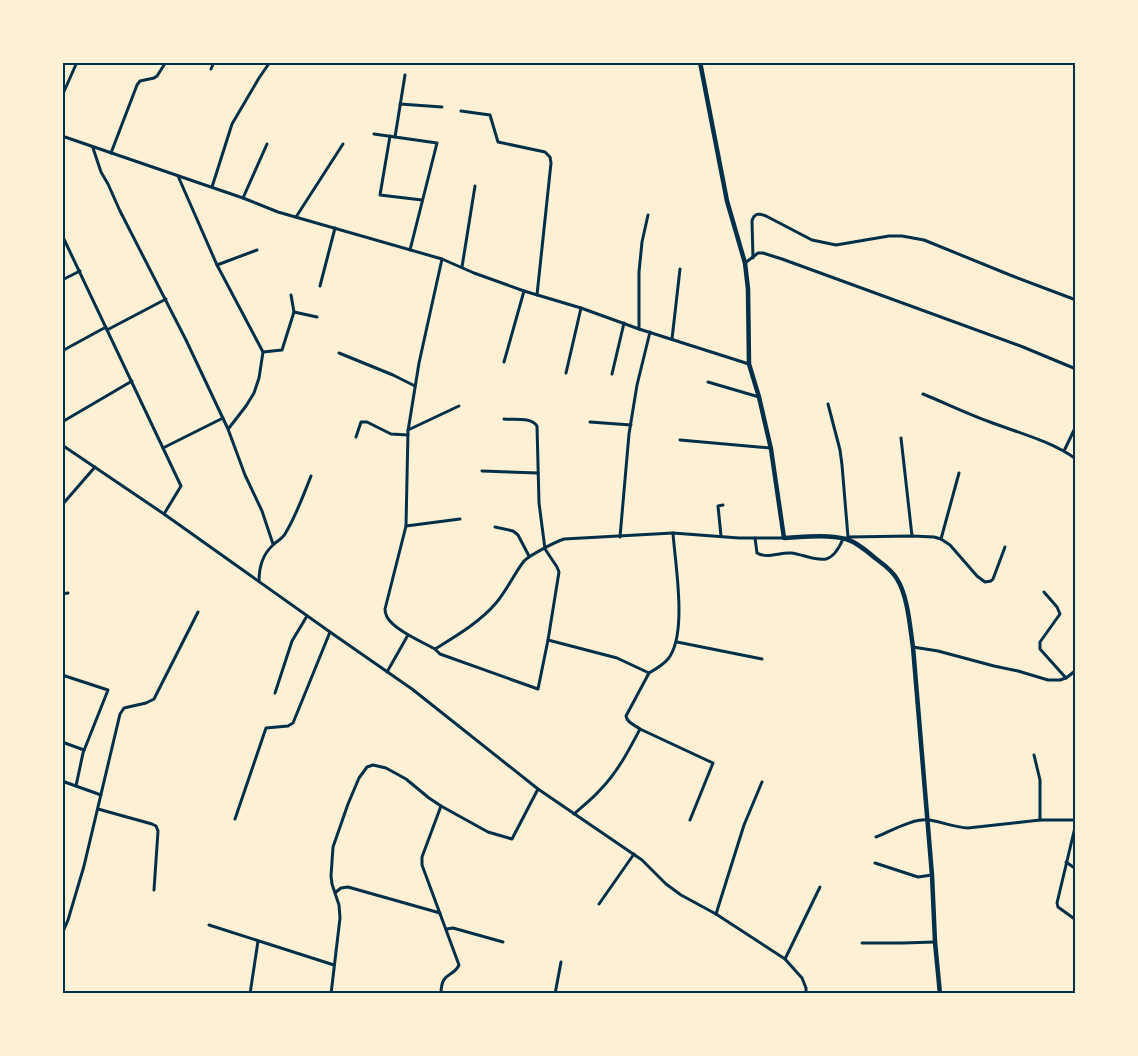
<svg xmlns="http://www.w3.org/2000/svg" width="1138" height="1056" viewBox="0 0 1138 1056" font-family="Montserrat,sans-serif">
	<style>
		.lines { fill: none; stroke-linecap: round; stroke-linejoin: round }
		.minor { stroke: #003049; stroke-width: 3 }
		.tertiary { stroke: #003049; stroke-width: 4.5 }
		.neatline { fill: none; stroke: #003049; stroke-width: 2 }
	</style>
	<rect width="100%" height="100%" fill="#fdf0d5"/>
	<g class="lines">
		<!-- minor -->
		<g class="minor">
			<path d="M211 69 214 62"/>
			<path d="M62 96 77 62"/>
			<path d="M400 104 442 107"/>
			<path d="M461 111 490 115 498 142 545 152 550 157 551 163 537 295"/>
			<path d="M374 134 437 143 410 250"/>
			<path d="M62 136 243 198 278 212 442 259 474 273 524 291 581 308 639 329 749 364"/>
			<path d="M390 136 380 195 422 200"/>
			<path d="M395 137 405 75"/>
			<path d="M93 148 101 172 108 184 120 211 186 340 228 429 245 475 262 511 273 544"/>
			<path d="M111 153 137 85 140 81 154 78 157 76 166 62"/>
			<path d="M178 176 217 265 263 352 259 378 254 393 246 406 229 428"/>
			<path d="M212 187 232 124 259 78 270 62"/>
			<path d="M243 198 267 144"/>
			<path d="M296 217 343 144"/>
			<path d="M62 235 181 486 164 514"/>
			<path d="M753 258 752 221C754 213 759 213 766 216L812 240 836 245 889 236H902L924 240 1010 275 1076 300"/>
			<path d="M442 259 419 363 408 431 406 526 385 609C385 610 386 615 387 617 393 629 422 642 435 649 456 636 480 622 496 603 507 590 514 574 524 561 530 555 555 542 564 539L673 533 739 538H784"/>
			<path d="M745 263 758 253H763L782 259 1023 347 1076 369"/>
			<path d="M217 265 257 250"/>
			<path d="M462 267 475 186"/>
			<path d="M62 280 80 271"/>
			<path d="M320 286 335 228"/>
			<path d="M294 312 317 317"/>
			<path d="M639 329V272L642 242 648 215"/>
			<path d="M107 330 166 299"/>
			<path d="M672 339 680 269"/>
			<path d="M62 351 106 327"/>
			<path d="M263 352 282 350 294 312 291 295"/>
			<path d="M339 353 393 375 415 386"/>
			<path d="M504 362 524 291"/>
			<path d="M566 373 581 308"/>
			<path d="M612 374 624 323"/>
			<path d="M708 382 759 397"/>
			<path d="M923 394C945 403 968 414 990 422 1019 433 1051 441 1076 459"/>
			<path d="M828 404 840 450 842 465 848 537"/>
			<path d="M504 419C515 420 531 417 537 426L539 503 545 549 557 567 559 572 548 640 617 658 649 673 626 716C627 723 635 725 640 729 629 750 617 773 600 790 592 799 583 806 574 814"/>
			<path d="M62 422 132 381"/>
			<path d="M590 422 631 425"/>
			<path d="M408 430 459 406"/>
			<path d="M356 437 361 422H367L391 434 408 435"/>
			<path d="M901 438 912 536"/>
			<path d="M680 440 771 448"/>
			<path d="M62 445 164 514 330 632 412 689 538 789 642 860 666 884 681 895 716 914 785 959 802 978 806 988V994"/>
			<path d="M163 448 223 418"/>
			<path d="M1064 451 1076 426"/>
			<path d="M482 471 538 473"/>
			<path d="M62 505 95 467"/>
			<path d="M406 526 460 519"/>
			<path d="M495 527 513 531 518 535 529 556"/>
			<path d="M721 536 718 506 723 505"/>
			<path d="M620 537 629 434 637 385 650 332"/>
			<path d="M848 537 912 536 934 537 941 539 950 545 977 576 985 582 991 581 993 579 1005 547"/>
			<path d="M755 538 757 553C767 559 780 552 791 553 802 554 815 561 826 559 834 557 840 546 843 539"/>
			<path d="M941 539 959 473"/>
			<path d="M259 581C259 568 263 554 273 545 277 541 282 539 285 534 296 516 303 496 311 476"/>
			<path d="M1044 592 1057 607 1060 614 1040 642V649L1066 678"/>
			<path d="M62 594 68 593"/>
			<path d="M677 642 762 659"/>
			<path d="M913 647 938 651 994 666 1018 671 1048 680H1060L1066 678 1070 675 1076 670"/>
			<path d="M435 649 440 654 538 689 548 640"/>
			<path d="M387 672 408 635"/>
			<path d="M649 673C656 669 663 665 668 659 688 634 675 564 673 533"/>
			<path d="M62 675 108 690 83 753 76 786"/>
			<path d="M275 693 292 641 307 616"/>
			<path d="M640 729 713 763 690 820"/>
			<path d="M62 742 84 750"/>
			<path d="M1034 755 1040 780V820"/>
			<path d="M62 781 101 795"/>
			<path d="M98 809 152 824 156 826 158 831 154 890"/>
			<path d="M235 819 266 728 288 726 293 723 330 632"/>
			<path d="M1076 823 1057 903 1058 907 1076 920"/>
			<path d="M876 837C891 831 913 818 929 820 942 822 954 827 968 828L1040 820H1076"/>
			<path d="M1066 862 1076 869"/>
			<path d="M875 863 918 877 932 875"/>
			<path d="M336 892 341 888 348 887 440 913"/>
			<path d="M599 904 634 854"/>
			<path d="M716 914 744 825 762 782"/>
			<path d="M209 925 334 965"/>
			<path d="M447 929 453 928 503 942"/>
			<path d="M62 934 68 920 84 866 120 714 124 708 146 703 154 699 198 612"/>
			<path d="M862 943H903L935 942"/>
			<path d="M785 959 820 887"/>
			<path d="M250 994 258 941"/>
			<path d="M331 994 340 918 339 905 332 884 331 876 333 847 348 804 359 778 367 767 373 765 386 768 406 779 429 798 441 806 488 832 512 839 538 789"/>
			<path d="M441 994C441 971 453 978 459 965L422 865V857L441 806"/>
			<path d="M555 994 561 962"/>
		</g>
		<!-- tertiary -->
		<path class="tertiary" d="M700 62 727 201 745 263 748 289 749 364 759 397 771 449 784 538C804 537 826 534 846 539 856 542 867 551 875 558 883 564 892 570 897 579 908 596 910 628 913 647L932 875 935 942 940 994"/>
	</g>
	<!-- border -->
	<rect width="1138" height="1056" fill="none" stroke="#fdf0d5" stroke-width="128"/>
	<rect x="64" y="64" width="1010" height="928" class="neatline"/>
</svg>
